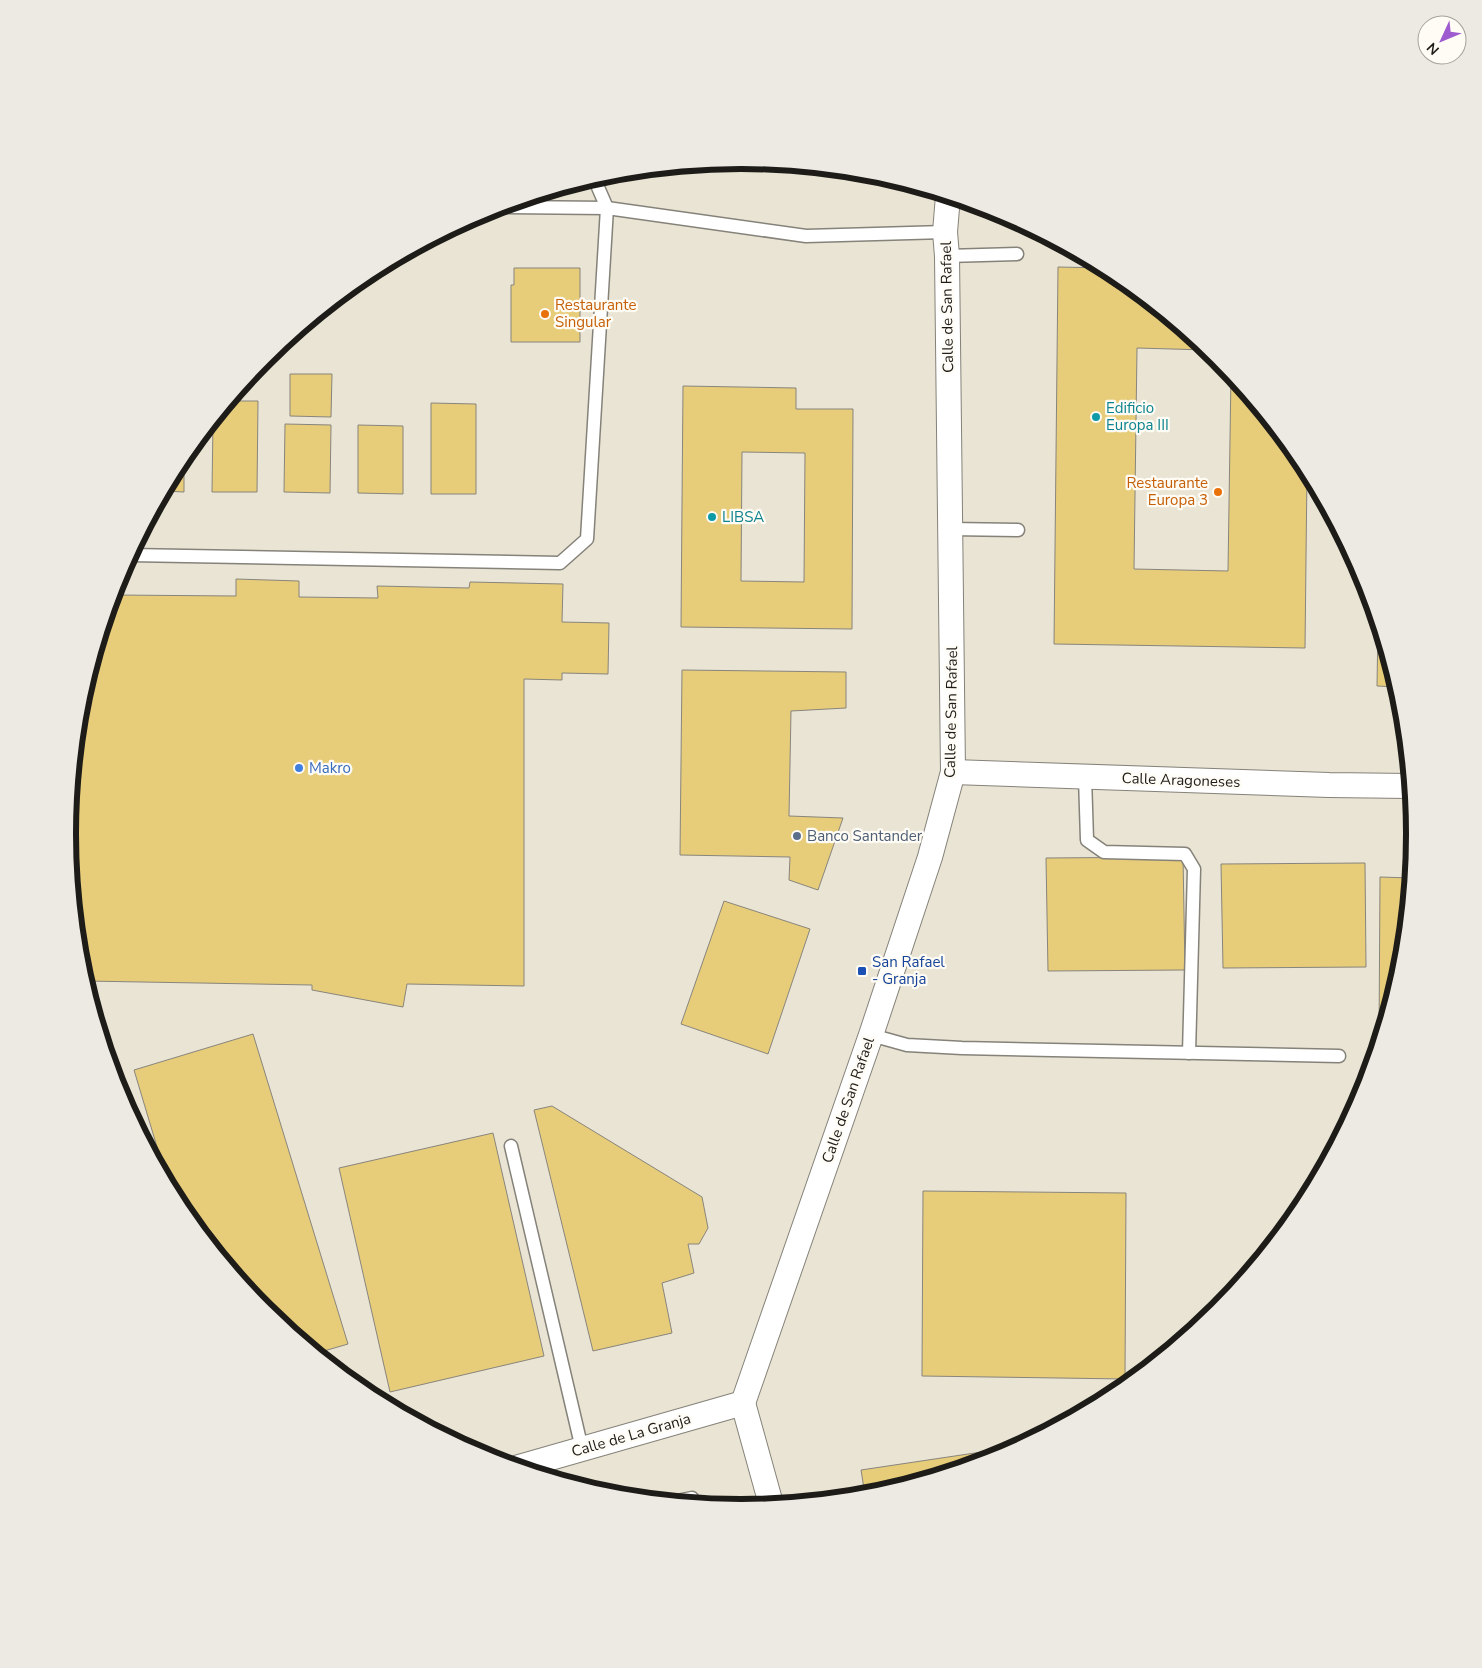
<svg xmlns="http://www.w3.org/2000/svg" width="1482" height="1668" viewBox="0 0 1482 1668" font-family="'Nunito Sans',sans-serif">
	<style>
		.built { fill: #e9e4d3 }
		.building { fill: #e7cc7a; stroke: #88857d; fill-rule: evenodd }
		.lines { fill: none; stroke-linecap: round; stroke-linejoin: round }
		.lane-casing { stroke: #85827a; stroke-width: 15 }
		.street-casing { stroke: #85827a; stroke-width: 26 }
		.lane { stroke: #fff; stroke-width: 12 }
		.street { stroke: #fff; stroke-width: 24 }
		.food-dot { fill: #e8710a; stroke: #fffcf5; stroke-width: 2 }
		.culture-dot { fill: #0f9aa8; stroke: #fffcf5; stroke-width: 2 }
		.shop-dot { fill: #3f7fe0; stroke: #fffcf5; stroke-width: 2 }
		.service-dot { fill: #5c6f8a; stroke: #fffcf5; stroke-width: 2 }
		.transit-dot { fill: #1a4fb4; stroke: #fffcf5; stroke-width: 2 }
		.labels { text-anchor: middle; stroke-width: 4.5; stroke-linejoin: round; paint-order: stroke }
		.food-label { font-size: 15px; fill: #c56008; stroke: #fffcf5; text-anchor: start }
		.street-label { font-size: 15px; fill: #1d1c18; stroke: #fffcf5 }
		.culture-label { font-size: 15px; fill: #0d838f; stroke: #fffcf5; text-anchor: start }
		.shop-label { font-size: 15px; fill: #366cbe; stroke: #fffcf5; text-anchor: start }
		.service-label { font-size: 15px; fill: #4e5e75; stroke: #fffcf5; text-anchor: start }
		.transit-label { font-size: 15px; fill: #164399; stroke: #fffcf5; text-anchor: start }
		.rim { fill: none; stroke: #1d1c18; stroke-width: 6 }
	</style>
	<rect width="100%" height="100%" fill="#f2efe6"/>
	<!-- built -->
	<circle class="built" cx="741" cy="834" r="671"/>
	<!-- building -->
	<g class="building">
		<path d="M1058 267 1104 268 1115 274 1207 350 1137 348 1134 569 1228 571 1231 374 1301 460 1307 471 1305 648 1054 644Z"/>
		<path d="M514 268H580V342H511V285H514Z"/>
		<path d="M290 374H332L331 417 290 416Z"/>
		<path d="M683 386 796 388V409H853L852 629 681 627ZM742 452 805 453 804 582 741 581Z"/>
		<path d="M229 401H258L257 492H212L213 421Z"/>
		<path d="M431 403 476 404V494H431Z"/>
		<path d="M285 424 331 425 330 493 284 492Z"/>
		<path d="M358 425 403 426V494L358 493Z"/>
		<path d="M184 456V492L164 491 181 460Z"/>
		<path d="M236 579 299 581V597L378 598 377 586 469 588 470 582 563 584 562 622 609 623 608 674 562 673V680L524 679V986L407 984 403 1007 312 990V985L85 981 80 965 68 834 81 702 114 593V595L236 596Z"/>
		<path d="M1378 624 1397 687 1377 686Z"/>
		<path d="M682 670 846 672V708L791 711 789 816 843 818 818 890 789 880 790 857 680 855Z"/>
		<path d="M1183 857 1185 970 1048 971 1046 858Z"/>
		<path d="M1365 863 1366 967 1223 968 1221 864Z"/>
		<path d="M1380 877 1410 878 1401 966 1379 1040Z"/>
		<path d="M724 901 810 929 768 1054 681 1024Z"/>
		<path d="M253 1034 348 1344 317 1353 265 1310 181 1208 169 1187 134 1070Z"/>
		<path d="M552 1106 702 1197 708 1228 699 1244H688L694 1273 662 1283 672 1333 593 1351 534 1110Z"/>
		<path d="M493 1133 544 1356 390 1392 339 1168Z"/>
		<path d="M923 1191 1126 1193 1125 1379 922 1376Z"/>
		<path d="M1015 1447 998 1456 872 1495H865L861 1470Z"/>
	</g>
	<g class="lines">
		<defs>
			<g id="lane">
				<path d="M500 207 607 208 806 236 945 232"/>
				<path d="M947 256 1017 254"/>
				<path d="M950 529 1018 530"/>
				<path d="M130 555 560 563 587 539 607 208 594 178"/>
				<path d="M1085 777 1087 840 1104 852 1185 854 1194 869 1189 1053"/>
				<path d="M871 1035 907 1045 962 1048 1339 1056"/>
				<path d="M511 1146 582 1449"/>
				<path d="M677 1501 692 1498 693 1503"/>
			</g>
			<g id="street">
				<path d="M953 772 1329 785 1410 786"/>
				<path d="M743 1403 871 1035 930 857 953 772 947 256 945 232 948 196"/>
				<path d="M743 1403 771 1504"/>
				<path d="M519 1467 743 1403"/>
			</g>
		</defs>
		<!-- lane casing -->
		<use href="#lane" class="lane-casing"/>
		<!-- street casing -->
		<use href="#street" class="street-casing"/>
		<!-- lane -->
		<use href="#lane" class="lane"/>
		<!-- street -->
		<use href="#street" class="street"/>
	</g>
	<!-- markers -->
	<g class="food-dot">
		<circle cx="545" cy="314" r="5"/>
		<circle cx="1218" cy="492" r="5"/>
	</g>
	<g class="culture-dot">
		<circle cx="1096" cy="417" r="5"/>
		<circle cx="712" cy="517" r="5"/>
	</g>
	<circle class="shop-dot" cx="299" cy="768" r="5"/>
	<circle class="service-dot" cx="797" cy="836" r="5"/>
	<rect class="transit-dot" x="857" y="966" width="10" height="10" rx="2.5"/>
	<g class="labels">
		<!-- food labels -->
		<g class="food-label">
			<text x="555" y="310">Restaurante<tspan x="555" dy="17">Singular</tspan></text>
			<text x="1208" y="488" text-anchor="end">Restaurante<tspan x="1208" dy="17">Europa 3</tspan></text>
		</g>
		<!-- street labels -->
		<g class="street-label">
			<text transform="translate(947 307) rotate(-91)" y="5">Calle de San Rafael</text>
			<text transform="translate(951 712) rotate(-89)" y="5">Calle de San Rafael</text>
			<text transform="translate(1181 780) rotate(2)" y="5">Calle Aragoneses</text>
			<text transform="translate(848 1100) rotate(-71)" y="5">Calle de San Rafael</text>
			<text transform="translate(631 1435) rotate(-16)" y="5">Calle de La Granja</text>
		</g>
		<!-- culture labels -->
		<g class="culture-label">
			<text x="1106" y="413">Edificio<tspan x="1106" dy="17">Europa III</tspan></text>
			<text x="722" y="522">LIBSA</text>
		</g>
		<!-- shop labels -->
		<g class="shop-label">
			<text x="309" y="773">Makro</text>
		</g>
		<!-- service labels -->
		<g class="service-label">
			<text x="807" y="841">Banco Santander</text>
		</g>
		<!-- transit labels -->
		<g class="transit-label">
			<text x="872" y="967">San Rafael<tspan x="872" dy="17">- Granja</tspan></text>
		</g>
	</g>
	<!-- crop -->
	<path d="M0 0H1482V1668H0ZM76 834a665 665 0 1 1 1330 0a665 665 0 1 1-1330 0Z" fill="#edeae3" fill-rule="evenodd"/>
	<path class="rim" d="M76 834a665 665 0 1 1 1330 0a665 665 0 1 1-1330 0Z"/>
	<!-- north arrow -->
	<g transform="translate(1442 40) rotate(226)"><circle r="24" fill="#fffcf5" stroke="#a5a29d"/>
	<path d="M0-4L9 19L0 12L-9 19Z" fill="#9e5acf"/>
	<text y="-8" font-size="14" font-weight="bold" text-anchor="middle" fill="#1d1c18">N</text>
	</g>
</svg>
